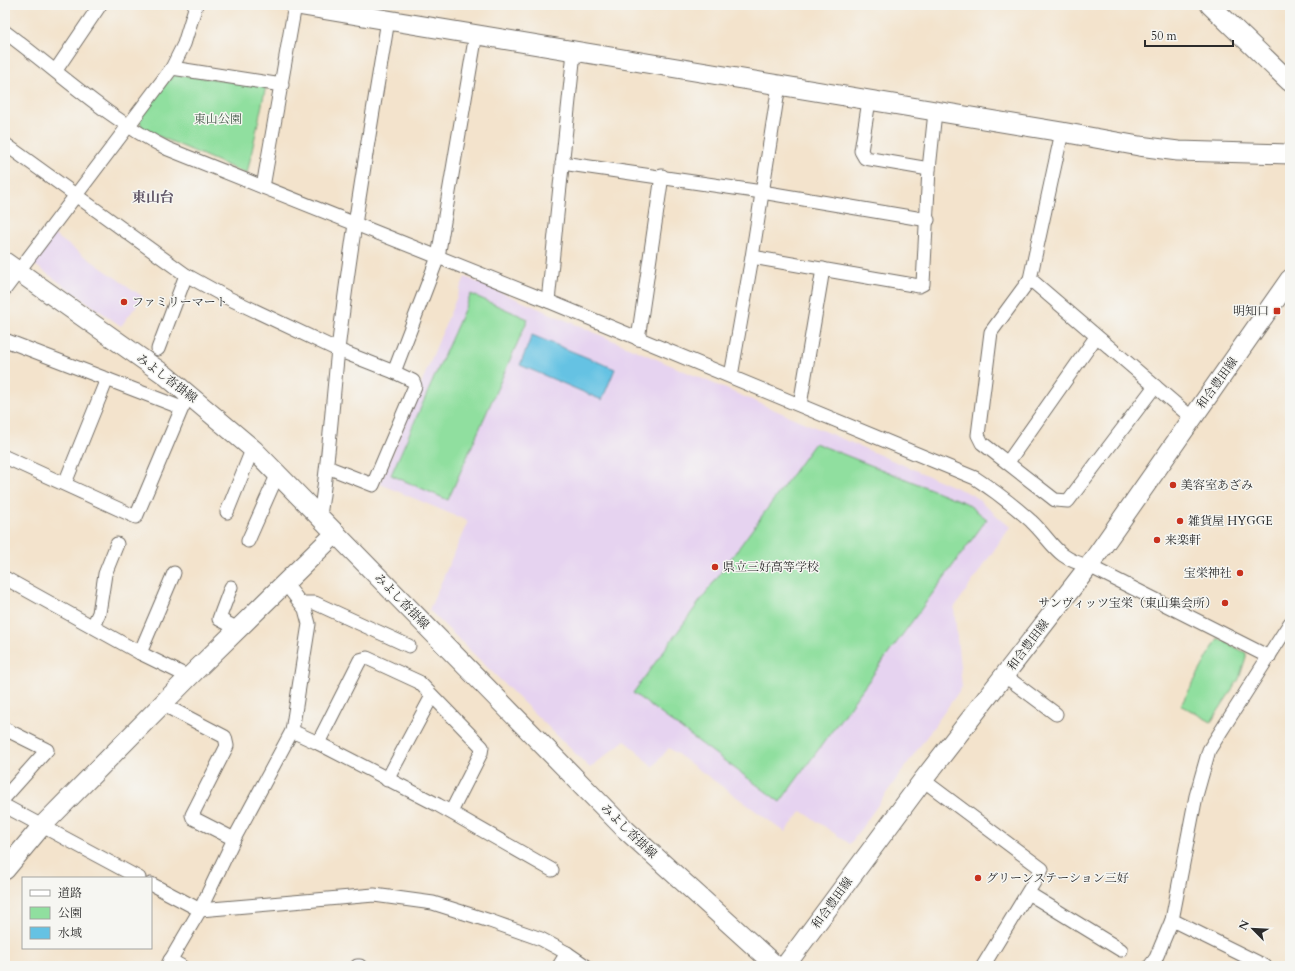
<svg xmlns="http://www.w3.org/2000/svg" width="1295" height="971" viewBox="0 0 1295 971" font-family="Cardo,'Noto Serif JP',serif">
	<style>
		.built { fill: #e6d3f0 }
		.green { fill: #90df9f; stroke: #5e8565 }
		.water { fill: #65c2e3; stroke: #487687 }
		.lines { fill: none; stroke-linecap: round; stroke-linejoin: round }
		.street-casing { stroke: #716b63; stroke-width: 15 }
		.secondary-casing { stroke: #716b63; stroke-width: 21 }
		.street { stroke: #fff; stroke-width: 13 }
		.secondary { stroke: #fff; stroke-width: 19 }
		.poi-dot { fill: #c8321e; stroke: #f6f6f2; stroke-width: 1.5 }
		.labels { text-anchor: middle; stroke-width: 3; stroke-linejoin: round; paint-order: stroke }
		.park-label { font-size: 12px; fill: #445848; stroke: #f6f6f2 }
		.poi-label { font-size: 12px; fill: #2b2b2b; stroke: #f6f6f2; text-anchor: start }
		.street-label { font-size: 12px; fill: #2b2b2b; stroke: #f6f6f2 }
		.quarter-label { font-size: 14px; font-weight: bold; fill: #625768; stroke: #f6f6f2 }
	</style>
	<rect width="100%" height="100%" fill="#f6f6f2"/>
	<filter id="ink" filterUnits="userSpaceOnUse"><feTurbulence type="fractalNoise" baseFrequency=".025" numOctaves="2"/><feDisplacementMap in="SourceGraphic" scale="8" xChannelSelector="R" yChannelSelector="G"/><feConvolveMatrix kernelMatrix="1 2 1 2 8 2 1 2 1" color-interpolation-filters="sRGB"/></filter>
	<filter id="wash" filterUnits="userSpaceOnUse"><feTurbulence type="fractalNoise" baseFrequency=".012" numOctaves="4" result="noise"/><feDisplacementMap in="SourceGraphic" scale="16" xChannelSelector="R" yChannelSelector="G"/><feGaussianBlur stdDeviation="0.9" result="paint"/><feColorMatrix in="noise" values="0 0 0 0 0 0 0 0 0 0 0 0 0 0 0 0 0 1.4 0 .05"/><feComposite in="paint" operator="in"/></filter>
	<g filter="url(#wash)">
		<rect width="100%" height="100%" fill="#f3e3cc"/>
		<!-- built -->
		<g class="built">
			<path d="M53 234 143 297 121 326 32 263Z"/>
			<path d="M465 277 973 495 1010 527 954 608 962 687 850 844 802 811 785 832 669 748 653 767 625 740 590 768 429 610 468 521 380 484Z"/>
		</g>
		<!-- green -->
		<g class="green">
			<path d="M174 74 266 86 247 174 142 129 139 117Z"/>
			<path d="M471 294 528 319 448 500 391 475Z"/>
			<path d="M815 443 966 503 987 519 780 802 633 693Z"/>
			<path d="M1218 638 1246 653V657L1239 679 1211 722 1181 705Z"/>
		</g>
		<!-- water -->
		<path class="water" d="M532 335 615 369 602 400 520 365Z"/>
	</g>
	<g filter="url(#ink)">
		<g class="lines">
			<defs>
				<g id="street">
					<path d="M5 32C59 72 108 119 168 149L548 301 975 478C995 491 1013 505 1031 521 1054 543 1055 558 1089 566L1269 657"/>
					<path d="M172 68 282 85"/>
					<path d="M56 70 100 5"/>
					<path d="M869 101 861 151 865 158 929 169"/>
					<path d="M1062 132 1030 279 1192 418"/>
					<path d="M5 144 186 275 226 297 338 350 394 372 438 257 476 34"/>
					<path d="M562 163 762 192 928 220"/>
					<path d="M263 187 295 5"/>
					<path d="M752 257 919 286 923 284 929 169 935 112"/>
					<path d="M1030 279 991 332 978 435 982 443 1055 500 1068 501 1155 386"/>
					<path d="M5 289 172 68 184 44 196 5"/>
					<path d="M548 301 574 52"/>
					<path d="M638 339 662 176"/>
					<path d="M5 340 182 408"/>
					<path d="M158 349 186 275"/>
					<path d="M731 376 752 257 779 85"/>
					<path d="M800 405 823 269"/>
					<path d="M5 457 136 517 182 408 190 394"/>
					<path d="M1008 462 1096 337"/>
					<path d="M327 467 373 485 415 386 413 381 394 372"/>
					<path d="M65 483 107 379"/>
					<path d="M227 512 250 455 254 450"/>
					<path d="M320 515C329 460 332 405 338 350 351 239 370 130 388 20"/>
					<path d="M248 541 275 480 280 476"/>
					<path d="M5 578 140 653 189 677"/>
					<path d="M231 587 219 619 238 629"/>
					<path d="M301 603H315L409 646"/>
					<path d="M93 626 99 613 105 574 117 544"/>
					<path d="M140 653 174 573"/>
					<path d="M1005 676 1056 714"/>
					<path d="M162 704 225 737 227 746 192 815 193 818 234 839"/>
					<path d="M5 729 47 750 5 797"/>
					<path d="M292 731 318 743 438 805 552 870"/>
					<path d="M318 743 360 660 367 658 419 682 482 747 481 753 451 812"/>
					<path d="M387 780 432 696"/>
					<path d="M923 780 1042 869 983 966"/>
					<path d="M5 806 139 878"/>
					<path d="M151 884 200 910 374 895 433 903 490 921 541 939 567 953 586 966"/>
					<path d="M1028 893 1121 950"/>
					<path d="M1172 920 1265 966"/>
					<path d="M170 960 181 966"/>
					<path d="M167 966 200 910 234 839 292 731 309 624 305 609 285 583"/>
					<path d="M357 966H360"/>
					<path d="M559 966 567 953"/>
					<path d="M1150 966 1156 958 1172 920 1196 796 1209 750 1290 623"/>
				</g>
				<g id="secondary">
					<path d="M297 5 1062 132 1139 146 1178 151 1290 154"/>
					<path d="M1210 5 1290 82"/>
					<path d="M5 262 165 375 254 450 626 830 776 966"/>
					<path d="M5 870 41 827 189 677 336 533"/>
					<path d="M785 966 923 780 1089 566 1290 279"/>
				</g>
			</defs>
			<!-- street casing -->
			<use href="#street" class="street-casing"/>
			<!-- secondary casing -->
			<use href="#secondary" class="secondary-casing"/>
			<!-- street -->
			<use href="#street" class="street"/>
			<!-- secondary -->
			<use href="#secondary" class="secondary"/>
		</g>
	</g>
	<!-- markers -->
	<g class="poi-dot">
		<circle cx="124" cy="302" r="4"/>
		<rect x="1273" y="307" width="8" height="8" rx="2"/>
		<circle cx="1173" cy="485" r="4"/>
		<circle cx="1180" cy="521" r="4"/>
		<circle cx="1157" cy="540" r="4"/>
		<circle cx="715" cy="567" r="4"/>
		<circle cx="1240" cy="573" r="4"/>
		<circle cx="1225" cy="603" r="4"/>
		<circle cx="978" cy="878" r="4"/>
	</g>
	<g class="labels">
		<!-- park labels -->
		<g class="park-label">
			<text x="218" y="123">東山公園</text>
		</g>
		<!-- poi labels -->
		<g class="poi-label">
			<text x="132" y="306">ファミリーマート</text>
			<text x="1269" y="315" text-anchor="end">明知口</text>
			<text x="1181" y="489">美容室あざみ</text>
			<text x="1188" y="525">雑貨屋 HYGGE</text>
			<text x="1165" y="544">来楽軒</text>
			<text x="723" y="571">県立三好高等学校</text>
			<text x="1232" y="577" text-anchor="end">宝栄神社</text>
			<text x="1217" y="607" text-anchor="end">サンヴィッツ宝栄（東山集会所）</text>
			<text x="986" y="882">グリーンステーション三好</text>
		</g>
		<!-- street labels -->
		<g class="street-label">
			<text transform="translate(167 378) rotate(37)" y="4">みよし沓掛線</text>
			<text transform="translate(1217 383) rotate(-54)" y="4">和合豊田線</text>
			<text transform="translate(402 601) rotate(46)" y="4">みよし沓掛線</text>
			<text transform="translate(1028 645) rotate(-53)" y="4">和合豊田線</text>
			<text transform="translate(629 831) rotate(44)" y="4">みよし沓掛線</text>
			<text transform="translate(832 903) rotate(-54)" y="4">和合豊田線</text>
		</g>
		<!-- quarter labels -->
		<g class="quarter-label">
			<text x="153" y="202">東山台</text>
		</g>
	</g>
	<!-- margin -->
	<rect width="1295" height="971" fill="none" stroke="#f6f6f2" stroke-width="20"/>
	<!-- legend -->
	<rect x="22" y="877" width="130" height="72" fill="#f6f6f2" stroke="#a5a5a2"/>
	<rect x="30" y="890" width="20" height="6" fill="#ffffff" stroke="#a5a5a2"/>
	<text x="58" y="897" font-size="12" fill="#2b2b2b">道路</text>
	<rect x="30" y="907" width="20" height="12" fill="#90df9f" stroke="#a5a5a2"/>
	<text x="58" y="917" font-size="12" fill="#2b2b2b">公園</text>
	<rect x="30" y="927" width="20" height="12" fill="#65c2e3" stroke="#a5a5a2"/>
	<text x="58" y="937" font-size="12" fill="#2b2b2b">水域</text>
	<!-- north arrow -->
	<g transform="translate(1253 929) rotate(294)" stroke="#f6f6f2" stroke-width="3" paint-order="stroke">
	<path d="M0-3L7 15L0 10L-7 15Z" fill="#2b2b2b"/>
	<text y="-6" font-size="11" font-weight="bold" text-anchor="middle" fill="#2b2b2b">N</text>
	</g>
	<!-- scale -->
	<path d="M1145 40v6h88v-6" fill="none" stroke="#2b2b2b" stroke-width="2"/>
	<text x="1151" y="40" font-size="12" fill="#2b2b2b" stroke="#f6f6f2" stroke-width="3" paint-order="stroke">50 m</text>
</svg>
